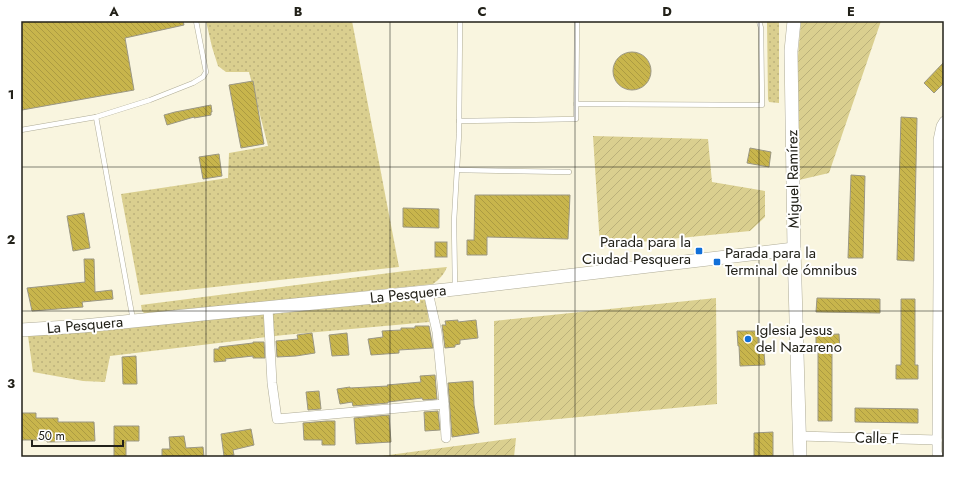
<svg xmlns="http://www.w3.org/2000/svg" width="965" height="478" viewBox="0 0 965 478" font-family="Jost,sans-serif">
	<style>
		.grass { fill: url(#grass-dots) }
		.garden { fill: url(#garden-furrows) }
		.building { fill: url(#building-back-hatch); stroke: #9b9783 }
		.lines { fill: none; stroke-linecap: round; stroke-linejoin: round }
		.lane-casing { stroke: #afac97; stroke-width: 5.5 }
		.street-casing { stroke: #afac97; stroke-width: 10 }
		.secondary-casing { stroke: #afac97; stroke-width: 14 }
		.lane { stroke: #fff; stroke-width: 4.5 }
		.street { stroke: #fff; stroke-width: 9 }
		.secondary { stroke: #fff; stroke-width: 13 }
		.grid { fill: none; stroke: #222119; stroke-width: 1; stroke-opacity: 0.55 }
		.poi-dot { fill: #116fd8; stroke: #fff; stroke-width: 1.5 }
		.labels { text-anchor: middle; stroke-width: 4; stroke-linejoin: round; paint-order: stroke }
		.street-label { font-size: 15px; fill: #222119; stroke: #fff }
		.poi-label { font-size: 15px; fill: #222119; stroke: #fff; text-anchor: start }
		.neatline { fill: none; stroke: #222119; stroke-width: 1.5 }
		.grid-label { font-size: 13px; text-anchor: middle; font-weight: bold; fill: #222119 }
	</style>
	<defs>
		<pattern id="grass-dots" width="8" height="8" patternUnits="userSpaceOnUse"><rect width="8" height="8" fill="#dacf8f"/><path d="M2 2h.1M6 6h.1" fill="none" stroke="#bbb17b" stroke-width="1.8" stroke-linecap="round"/></pattern>
		<pattern id="garden-furrows" width="10" height="10" patternUnits="userSpaceOnUse"><rect width="10" height="10" fill="#dacf8f"/><path d="M-1 1l2-2M0 10L10 0M9 11l2-2" fill="none" stroke="#bbb17b"/></pattern>
		<pattern id="building-back-hatch" width="6" height="6" patternUnits="userSpaceOnUse"><rect width="6" height="6" fill="#c8b54c"/><path d="M-1 5l2 2M0 0l6 6M5-1l2 2" fill="none" stroke="#ac9b42"/></pattern>
	</defs>
	<rect width="100%" height="100%" fill="#f9f5df"/>
	<!-- grass -->
	<g class="grass">
		<path d="M206 21H352L399 267 140 295 121 194 228 178 229 153 268 146 249 72H226L218 66 212 47Z"/>
		<path d="M767 21H779V103L769 102 768 99Z"/>
		<path d="M447 267C444 274 440 279 433 284L149 314 144 313 142 311 141 305 405 271Z"/>
		<path d="M426 298 429 322 284 335 110 356 105 382 83 381 33 372 28 336 283 313Z"/>
	</g>
	<!-- garden -->
	<g class="garden">
		<path d="M801 21H881L829 173 799 180 798 56Z"/>
		<path d="M593 136 708 139 712 182 765 191V217L750 231 600 246Z"/>
		<path d="M716 298 717 404 494 425V321Z"/>
		<path d="M516 438 514 457H374Z"/>
	</g>
	<!-- building -->
	<g class="building">
		<path d="M21 21H183L184 25 125 38 134 90 22 110 21 101Z"/>
		<circle cx="632" cy="71" r="19"/>
		<path d="M944 62V83L934 93 924 83Z"/>
		<path d="M253 81 264 144 241 148 229 85Z"/>
		<path d="M211 105 212 112H211V115L194 118V117L167 125 164 115 175 112Z"/>
		<path d="M901 117 917 118 914 261 897 260Z"/>
		<path d="M750 148 771 152 769 167 747 163Z"/>
		<path d="M219 154 222 176 203 179 199 157Z"/>
		<path d="M851 175 865 176 863 258H848Z"/>
		<path d="M475 195H570L568 239 487 237V255H467V240H474Z"/>
		<path d="M403 208 439 209V228L403 227Z"/>
		<path d="M84 213 90 248 73 251 67 216Z"/>
		<rect x="435" y="242" width="12" height="15"/>
		<path d="M84 259H94L95 292 112 290 113 299 82 302 83 307 32 311 27 288 85 282Z"/>
		<path d="M817 298 880 299V313L816 312Z"/>
		<path d="M901 299H915V365H918V379H896V365H901Z"/>
		<path d="M458 320V322L476 320 478 338 460 340V344L455 345V347L445 348 442 325H446L445 321Z"/>
		<path d="M415 326H429L433 348 399 350V353L371 355 368 339 383 337 382 331 401 330V328H415Z"/>
		<path d="M737 331H758V352H764L765 365 740 366 739 346H738Z"/>
		<path d="M312 333 315 353 296 356 277 357 276 341 298 339 297 335Z"/>
		<path d="M347 333 349 355 332 356 329 335Z"/>
		<path d="M839 334 840 351 832 352V421H818V352H816V335Z"/>
		<path d="M253 342H264L265 358H253V356L225 359 226 361 214 362V349H219V347L253 343Z"/>
		<path d="M136 356 137 384H123L122 357Z"/>
		<path d="M435 375 437 399 423 400 422 398 388 402V403L353 406 352 402 340 404 337 389 350 387V388L388 386 387 385 421 382 420 376Z"/>
		<path d="M473 381 474 405 479 433 452 437 448 383Z"/>
		<path d="M319 391 321 409 308 410 306 392Z"/>
		<path d="M855 408 918 409V423L855 422Z"/>
		<path d="M438 411 440 430 425 431 424 412Z"/>
		<path d="M21 413H36V418H58V422H94L95 441 47 442V440H21Z"/>
		<path d="M389 415 391 442 356 444 354 418Z"/>
		<path d="M327 421H335V445H322V440H304L303 423Z"/>
		<path d="M114 426H139V441H126V457H114Z"/>
		<path d="M251 429 254 445 233 450 234 455 224 456 221 434Z"/>
		<path d="M773 432V457H754V433Z"/>
		<path d="M184 436 186 448 203 447 204 457H162V449H170L169 437Z"/>
	</g>
	<g class="lines">
		<defs>
			<g id="lane">
				<path d="M576 104 762 105 761 28 759 21"/>
				<path d="M96 117 133 320"/>
				<path d="M459 121 576 119 577 21"/>
				<path d="M21 130 96 117 150 100 193 83 203 77 206 72 196 21"/>
				<path d="M457 170 569 172"/>
				<path d="M455 287 454 221 459 134 460 21"/>
			</g>
			<g id="street">
				<path d="M428 292 437 332 444 404 446 438"/>
				<path d="M268 308 272 383 277 419 444 404"/>
				<path d="M799 436 937 440"/>
				<path d="M939 457 937 453V440L938 278V140L941 126 944 121"/>
			</g>
			<g id="secondary">
				<path d="M794 21 791 51 794 249 800 457"/>
				<path d="M21 330 83 326 455 289 794 249"/>
			</g>
		</defs>
		<!-- lane casing -->
		<use href="#lane" class="lane-casing"/>
		<!-- street casing -->
		<use href="#street" class="street-casing"/>
		<!-- secondary casing -->
		<use href="#secondary" class="secondary-casing"/>
		<!-- lane -->
		<use href="#lane" class="lane"/>
		<!-- street -->
		<use href="#street" class="street"/>
		<!-- secondary -->
		<use href="#secondary" class="secondary"/>
	</g>
	<!-- grid -->
	<path class="grid" d="M206 21V457M390 21V457M575 21V457M759 21V457M21 167H944M21 311H944"/>
	<!-- markers -->
	<g class="poi-dot">
		<rect x="695" y="247" width="8" height="8" rx="2"/>
		<rect x="713" y="258" width="8" height="8" rx="2"/>
		<circle cx="748" cy="339" r="4"/>
	</g>
	<g class="labels">
		<!-- street labels -->
		<g class="street-label">
			<text transform="translate(793 179) rotate(-91)" y="5">Miguel Ramírez</text>
			<text transform="translate(408 294) rotate(-6)" y="5">La Pesquera</text>
			<text transform="translate(85 325) rotate(-5)" y="5">La Pesquera</text>
			<text transform="translate(877 438) rotate(1)" y="5">Calle F</text>
		</g>
		<!-- poi labels -->
		<g class="poi-label">
			<text x="691" y="247" text-anchor="end">Parada para la<tspan x="691" dy="17">Ciudad Pesquera</tspan></text>
			<text x="725" y="258">Parada para la<tspan x="725" dy="17">Terminal de ómnibus</tspan></text>
			<text x="756" y="335">Iglesia Jesus<tspan x="756" dy="17">del Nazareno</tspan></text>
		</g>
	</g>
	<!-- border -->
	<rect width="965" height="478" fill="none" stroke="#ffffff" stroke-width="44"/>
	<!-- scale -->
	<path d="M32 440v6h91v-6" fill="none" stroke="#222119" stroke-width="2"/>
	<text x="38" y="440" font-size="12" fill="#222119" stroke="#ffffff" stroke-width="3" paint-order="stroke">50 m</text>
	<rect x="22" y="22" width="921" height="434" class="neatline"/>
	<g class="grid-label">
		<text x="114" y="16">A</text>
		<text x="298" y="16">B</text>
		<text x="482" y="16">C</text>
		<text x="667" y="16">D</text>
		<text x="851" y="16">E</text>
		<text x="11" y="99">1</text>
		<text x="11" y="244">2</text>
		<text x="11" y="388">3</text>
	</g>
</svg>
